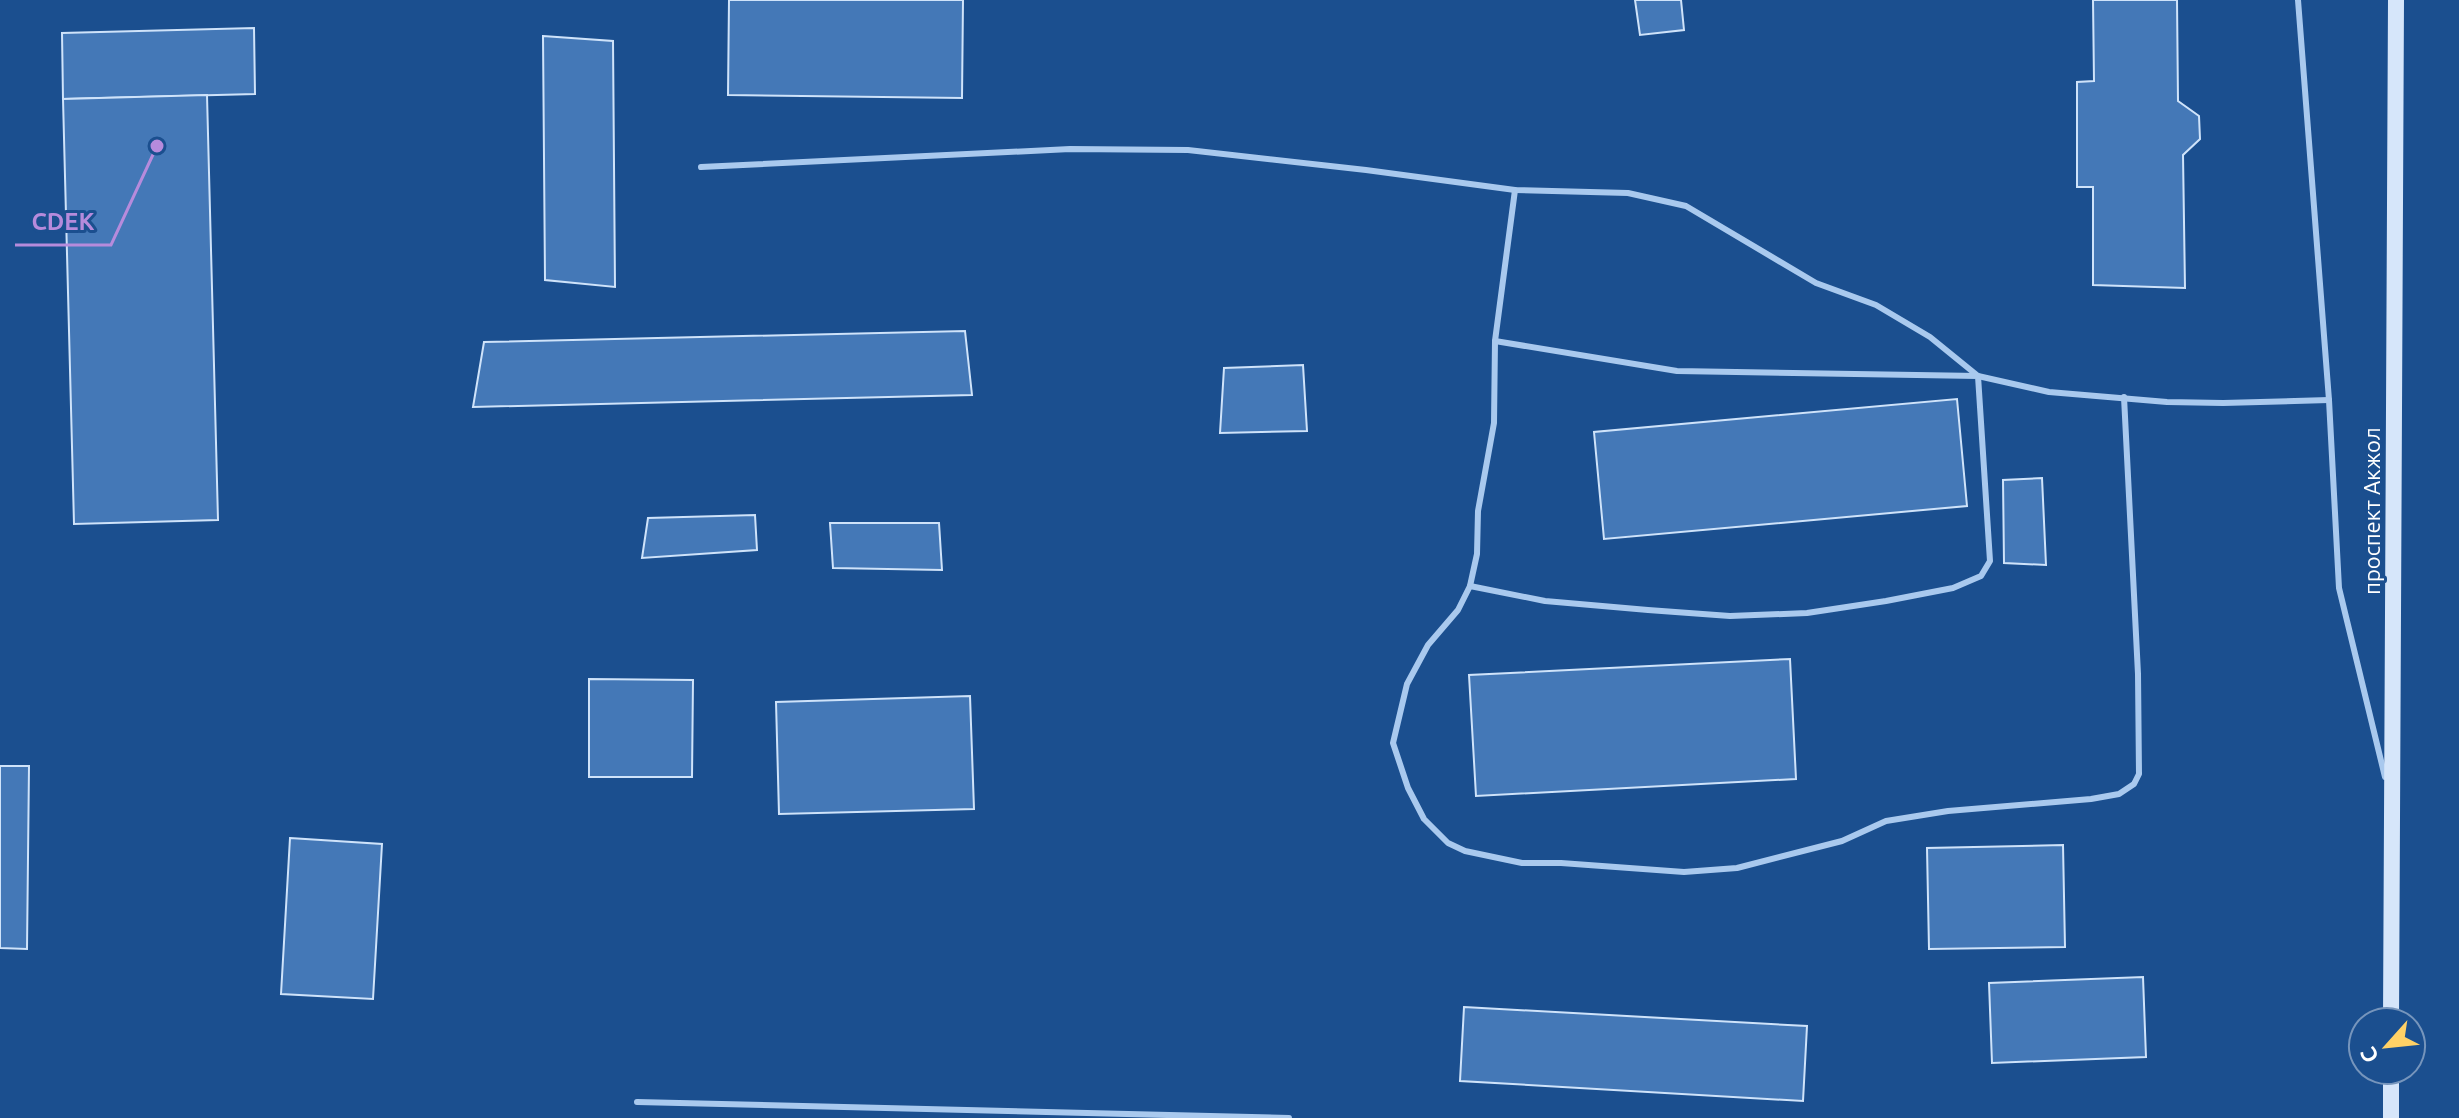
<svg xmlns="http://www.w3.org/2000/svg" width="2459" height="1118" viewBox="0 0 2459 1118" font-family="Ubuntu,sans-serif">
	<style>
		.building { fill: #4478b7; stroke: #cfe3fa; stroke-width: 2 }
		.lines { fill: none; stroke-linecap: round; stroke-linejoin: round }
		.service { stroke: #a9c9ee; stroke-width: 6 }
		.secondary { stroke: #d6e6fa; stroke-width: 16 }
		.labels { text-anchor: middle; stroke-width: 6; stroke-linejoin: round; paint-order: stroke }
		.street-label { font-size: 22px; fill: #fff; stroke: #1b4f8f }
		.leader { fill: none; stroke: #b68bdc; stroke-width: 3 }
		.callout-dot { fill: #b68bdc; stroke: #1b4f8f; stroke-width: 3 }
		.callout-label { font-size: 24px; text-anchor: middle; font-weight: bold; fill: #b68bdc; stroke: #1b4f8f; stroke-width: 6; stroke-linejoin: round; paint-order: stroke }
	</style>
	<rect width="100%" height="100%" fill="#1b4f8f"/>
	<!-- building -->
	<g class="building">
		<path d="M729 0H963L962 98 728 95Z"/>
		<path d="M1635 0H1681L1684 30 1640 35Z"/>
		<path d="M2093 0H2177L2178 101 2199 116 2200 139 2183 155 2185 288 2093 285V187H2077V82L2094 81Z"/>
		<path d="M254 28 255 94 63 99 62 33Z"/>
		<path d="M543 36 613 41 615 287 545 280Z"/>
		<path d="M207 95 218 520 74 524 63 99Z"/>
		<path d="M965 331 972 395 473 407 484 342Z"/>
		<path d="M1303 365 1307 431 1220 433 1224 368Z"/>
		<path d="M1957 399 1967 506 1604 539 1594 432Z"/>
		<path d="M2042 478 2046 565 2004 563 2003 480Z"/>
		<path d="M755 515 757 550 642 558 648 518Z"/>
		<path d="M830 523H939L942 570 833 568Z"/>
		<path d="M1790 659 1796 779 1476 796 1469 675Z"/>
		<path d="M589 679 693 680 692 777H589Z"/>
		<path d="M970 696 974 809 779 814 776 702Z"/>
		<path d="M0 766H29L27 949 0 948Z"/>
		<path d="M290 838 382 844 373 999 281 994Z"/>
		<path d="M2063 845 2065 947 1929 949 1927 848Z"/>
		<path d="M2143 977 2146 1057 1992 1063 1989 983Z"/>
		<path d="M1464 1007 1807 1026 1803 1101 1460 1081Z"/>
	</g>
	<g class="lines">
		<!-- service -->
		<g class="service">
			<path d="M2298 0 2329 400 2339 588 2385 777"/>
			<path d="M701 167 1070 149 1188 150 1366 170 1515 190 1628 193 1686 206 1816 283 1876 305 1930 337 1978 376 2049 392 2167 402 2223 403 2329 400"/>
			<path d="M1515 190 1495 341 1494 423 1478 511 1477 554 1470 586 1458 610 1428 645 1407 684 1393 743 1408 788 1424 819 1448 843 1465 851 1522 863H1561L1684 872 1737 868 1842 841 1886 821 1948 811 2091 799 2119 794 2134 784 2139 774 2138 674 2124 397"/>
			<path d="M1470 586 1545 601 1648 610 1730 616 1807 613 1886 601 1953 588 1981 576 1990 561 1978 376 1677 371 1495 341"/>
			<path d="M637 1102 1289 1118"/>
		</g>
		<!-- secondary -->
		<g class="secondary">
			<path d="M2391 1022 2396 0"/>
			<path d="M2391 1118V1070"/>
		</g>
	</g>
	<g class="labels">
		<!-- street labels -->
		<g class="street-label">
			<text transform="translate(2372 511) rotate(-90)" y="8">проспект Акжол</text>
		</g>
	</g>
	<!-- callouts -->
	<path class="leader" d="M157 146L111 245H15"/>
	<circle class="callout-dot" cx="157" cy="146" r="8"/>
	<g class="callout-label">
		<text x="63" y="230">CDEK</text>
	</g>
	<!-- north arrow -->
	<g transform="translate(2387 1046) rotate(243)"><circle r="38" fill="#1b4f8f" stroke="#7695bc" stroke-width="2"/>
	<path d="M0-6L14 30L0 20L-14 30Z" fill="#ffd166"/>
	<text y="-12" font-size="22" font-weight="bold" text-anchor="middle" fill="#ffffff">С</text>
	</g>
</svg>
